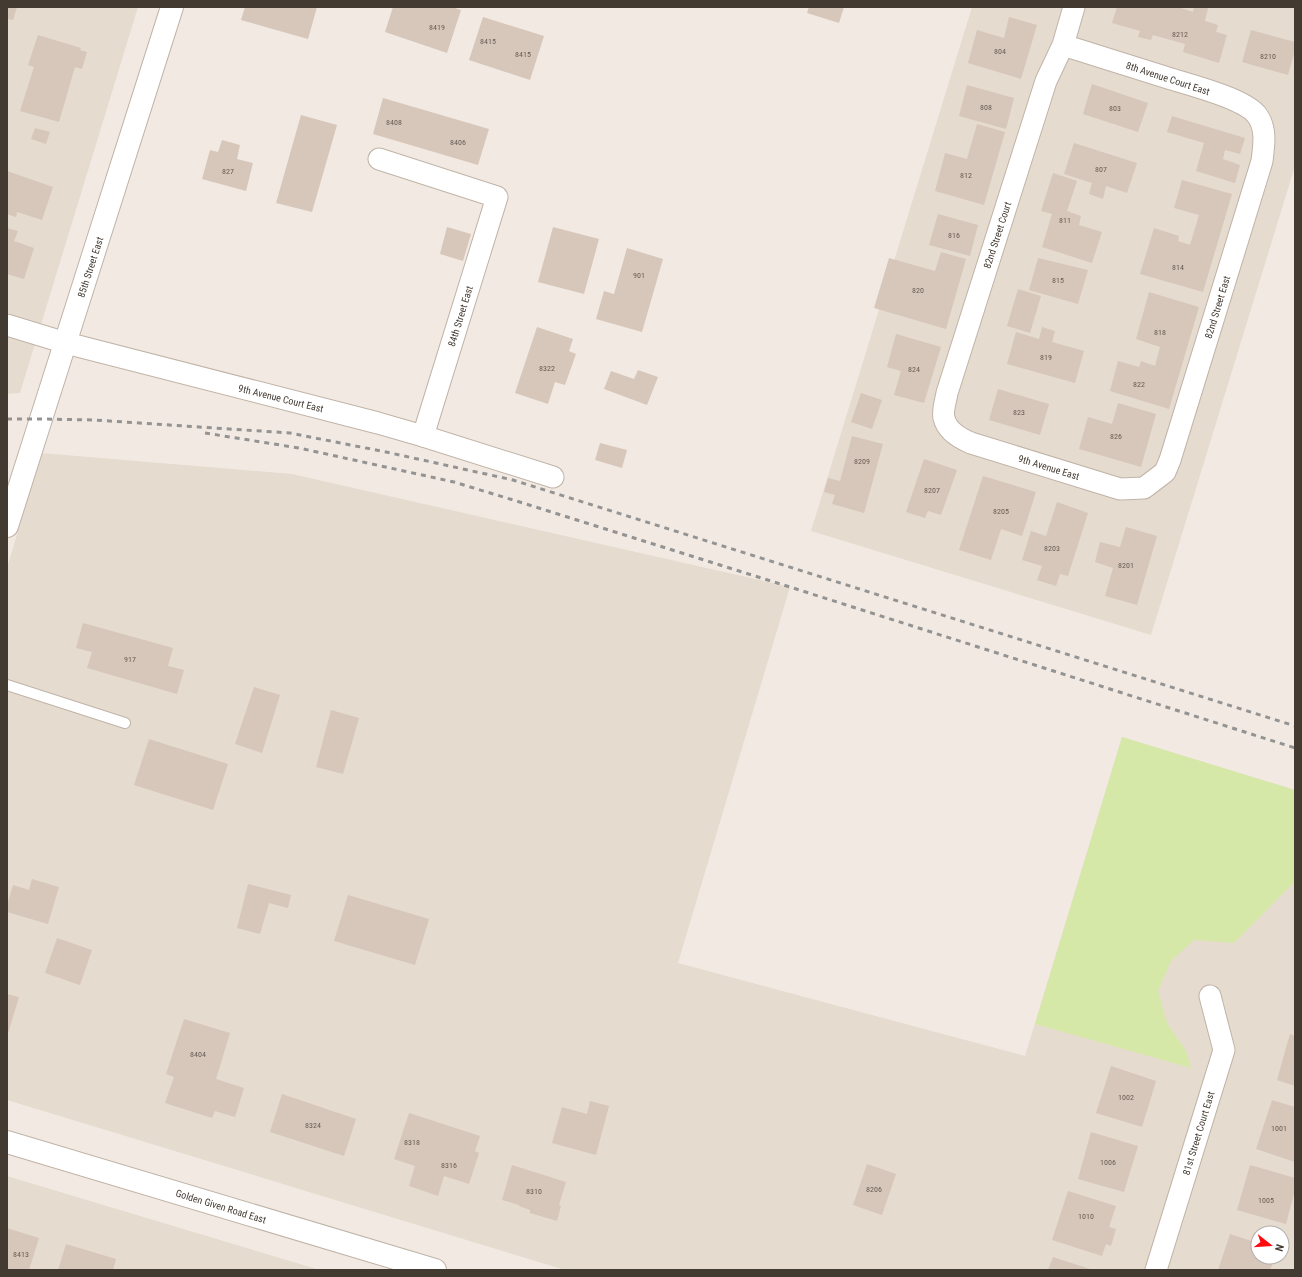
<svg xmlns="http://www.w3.org/2000/svg" width="1302" height="1277" viewBox="0 0 1302 1277" font-family="'Roboto Condensed',sans-serif">
	<style>
		.residential { fill: #e6dbcf; fill-rule: evenodd }
		.green { fill: #d6e8a8 }
		.building { fill: #d7c6ba }
		.lines { fill: none; stroke-linecap: round; stroke-linejoin: round }
		.service-casing { stroke: #c0b3a7; stroke-width: 12 }
		.minor-casing { stroke: #c0b3a7; stroke-width: 23 }
		.tertiary-casing { stroke: #c0b3a7; stroke-width: 24 }
		.service { stroke: #fff; stroke-width: 10 }
		.minor { stroke: #fff; stroke-width: 21 }
		.tertiary { stroke: #fff; stroke-width: 22 }
		.rail { stroke: #939393; stroke-width: 3; stroke-dasharray: 5 5; stroke-linecap: butt }
		.labels { text-anchor: middle; stroke-width: 3; stroke-linejoin: round; paint-order: stroke }
		.number-label { font-size: 8px; fill: #685d54 }
		.street-label { font-size: 10px; fill: #433a32; stroke: #fff }
	</style>
	<rect width="100%" height="100%" fill="#f2eae2"/>
	<!-- residential -->
	<g class="residential">
		<path d="M7 7H138L20 393 7 394Z"/>
		<path d="M972 7H1295V166L1151 635 811 531Z"/>
		<path d="M41 453 292 474 790 587 678 963 1025 1056 1122 737 1295 790V1270H565L7 1100V568ZM1258 1233H1282V1257H1258Z"/>
		<path d="M7 1176 320 1270H7Z"/>
	</g>
	<!-- green -->
	<path class="green" d="M1122 737 1295 790V881L1234 943 1194 940 1171 961 1158 991 1167 1023 1186 1051 1191 1068 1035 1024Z"/>
	<!-- building -->
	<g class="building">
		<path d="M7 7H17L13 20 7 19Z"/>
		<path d="M245 7H317L308 39 241 20Z"/>
		<path d="M393 7H452L461 10 447 53 385 32Z"/>
		<path d="M809 7H844L839 23 807 13Z"/>
		<path d="M1117 7H1178L1193 12 1194 7H1204L1208 8 1205 21 1218 25 1216 32 1227 35 1219 63 1183 52 1185 44 1153 35 1151 40 1138 37 1140 31 1112 23Z"/>
		<path d="M483 17 544 36 530 80 469 60Z"/>
		<path d="M1009 17 1037 25 1021 79 968 63 977 30 1004 38Z"/>
		<path d="M1251 30 1295 42V50L1288 75 1242 62Z"/>
		<path d="M38 35 81 48 80 50 87 52 82 69 75 67 59 122 20 111 34 67 28 65Z"/>
		<path d="M1092 84 1148 103 1138 132 1083 114Z"/>
		<path d="M967 85 1014 98 1006 129 959 116Z"/>
		<path d="M383 98 489 129 478 165 373 134Z"/>
		<path d="M301 115 337 125 312 212 276 203Z"/>
		<path d="M1172 116 1245 138 1240 154 1225 150 1223 159 1240 165 1235 183 1196 171 1204 143 1167 132Z"/>
		<path d="M977 124 1005 132 984 205 935 191 945 153 967 159Z"/>
		<path d="M35 128 50 132 46 144 31 139Z"/>
		<path d="M222 140 240 145 237 159 253 163 246 191 202 179 210 150 218 152Z"/>
		<path d="M1074 143 1137 163 1127 193 1106 186 1103 199 1089 194 1092 183 1064 174Z"/>
		<path d="M7 171 53 187 42 220 17 212 16 217 7 214Z"/>
		<path d="M1053 173 1077 181 1067 211 1081 216 1079 225 1102 232 1092 263 1042 247 1052 214 1041 211Z"/>
		<path d="M1182 180 1232 194 1203 292 1140 274 1154 228 1179 236 1178 241 1190 245 1199 215 1174 208Z"/>
		<path d="M938 214 978 225 970 256 929 245Z"/>
		<path d="M447 227 471 234 463 261 440 254Z"/>
		<path d="M553 227 599 239 584 294 538 282Z"/>
		<path d="M7 228 18 231 14 241 34 248 24 279 7 274Z"/>
		<path d="M627 248 663 259 642 332 596 319 604 291 614 294Z"/>
		<path d="M941 252 966 259 946 329 874 308 889 258 935 271Z"/>
		<path d="M1038 258 1088 270 1078 304 1029 290Z"/>
		<path d="M1018 289 1041 296 1030 333 1007 326Z"/>
		<path d="M1149 292 1199 307 1169 409 1110 391 1118 361 1139 367 1141 361 1155 366 1160 347 1136 339Z"/>
		<path d="M537 327 573 339 569 351 576 354 565 385 555 382 548 404 515 393Z"/>
		<path d="M1042 327 1055 331 1052 342 1084 351 1075 383 1007 364 1016 332 1039 339Z"/>
		<path d="M896 334 941 347 924 403 894 395 901 371 887 367Z"/>
		<path d="M638 370 658 377 647 405 604 389 611 371 634 379Z"/>
		<path d="M998 389 1049 404 1040 435 989 420Z"/>
		<path d="M861 393 882 400 872 429 851 422Z"/>
		<path d="M1118 403 1156 414 1141 467 1079 449 1088 417 1112 424Z"/>
		<path d="M852 436 883 444 864 513 832 504 835 495 824 492 828 478 840 481Z"/>
		<path d="M600 443 627 450 622 468 595 460Z"/>
		<path d="M924 459 957 470 941 515 928 511 925 518 906 512Z"/>
		<path d="M983 476 1036 492 1022 536 1001 529 991 560 959 550Z"/>
		<path d="M1057 502 1088 513 1068 576 1060 574 1056 586 1037 580 1042 566 1022 560 1031 531 1046 536Z"/>
		<path d="M1126 527 1157 536 1137 605 1105 596 1113 568 1095 562 1100 542 1120 547Z"/>
		<path d="M83 623 173 648 168 666 184 670 177 694 87 668 92 652 76 648Z"/>
		<path d="M254 687 280 695 262 753 235 744Z"/>
		<path d="M331 710 359 718 343 774 316 767Z"/>
		<path d="M149 739 228 764 213 810 134 785Z"/>
		<path d="M32 879 59 887 48 924 7 912V905L13 885 29 890Z"/>
		<path d="M248 884 291 895 288 908 269 903 260 934 237 928Z"/>
		<path d="M348 895 429 919 415 965 334 941Z"/>
		<path d="M57 938 92 950 80 985 45 973Z"/>
		<path d="M7 994 19 997 7 1037Z"/>
		<path d="M184 1019 230 1033 216 1079 244 1088 235 1117 215 1111 212 1118 165 1103 174 1077 166 1074Z"/>
		<path d="M1290 1034 1295 1036V1086L1277 1080Z"/>
		<path d="M1111 1066 1156 1081 1142 1127 1096 1113Z"/>
		<path d="M282 1094 356 1119 344 1156 270 1132Z"/>
		<path d="M1272 1100 1295 1107V1162L1256 1149Z"/>
		<path d="M590 1101 609 1106 596 1155 552 1143 562 1107 587 1114Z"/>
		<path d="M409 1113 480 1136 475 1151 479 1153 469 1184 444 1176 438 1196 409 1186 415 1166 394 1159Z"/>
		<path d="M1091 1132 1138 1146 1124 1192 1078 1179Z"/>
		<path d="M867 1164 896 1174 882 1215 853 1205Z"/>
		<path d="M512 1165 566 1182 559 1205 561 1206 557 1221 530 1213V1210L519 1206V1205L502 1200Z"/>
		<path d="M1250 1165 1295 1178V1190L1286 1224 1237 1210Z"/>
		<path d="M1068 1191 1116 1206 1109 1227 1116 1229 1111 1246 1106 1244 1102 1256 1052 1240Z"/>
		<path d="M7 1228 39 1238 29 1270H7Z"/>
		<path d="M1230 1234 1258 1243V1257H1275L1270 1270H1218Z"/>
		<path d="M66 1244 116 1259 113 1270H58Z"/>
		<path d="M1053 1257 1093 1270H1048Z"/>
	</g>
	<g class="lines">
		<defs>
			<path id="service" d="M7 685 125 723"/>
			<g id="minor">
				<path d="M1063 45C1098 56 1133 67 1168 78 1190 85 1242 98 1256 114 1267 127 1264 145 1262 161L1170 460 1165 472 1144 488 1120 489 971 443C959 438 947 431 944 418 942 411 946 400 947 393L1046 81 1063 45 1074 7"/>
				<path d="M379 159 497 197 423 436"/>
				<path d="M7 325 66 343 378 423 423 436 553 477"/>
				<path d="M1156 1270 1224 1050 1210 996"/>
			</g>
			<g id="tertiary">
				<path d="M7 526 172 7"/>
				<path d="M7 1142 435 1270"/>
			</g>
		</defs>
		<!-- service casing -->
		<use href="#service" class="service-casing"/>
		<!-- minor casing -->
		<use href="#minor" class="minor-casing"/>
		<!-- tertiary casing -->
		<use href="#tertiary" class="tertiary-casing"/>
		<!-- service -->
		<use href="#service" class="service"/>
		<!-- minor -->
		<use href="#minor" class="minor"/>
		<!-- tertiary -->
		<use href="#tertiary" class="tertiary"/>
		<!-- rail -->
		<g class="rail">
			<path d="M7 419H41L94 420 290 433 386 452 513 480 1295 726"/>
			<path d="M205 433 299 448 454 482 523 503 790 587 1295 748"/>
		</g>
	</g>
	<g class="labels">
		<!-- number labels -->
		<g class="number-label">
			<text x="437" y="30">8419</text>
			<text x="1180" y="37">8212</text>
			<text x="488" y="44">8415</text>
			<text x="1000" y="54">804</text>
			<text x="523" y="57">8415</text>
			<text x="1268" y="59">8210</text>
			<text x="986" y="110">808</text>
			<text x="1115" y="111">803</text>
			<text x="394" y="125">8408</text>
			<text x="458" y="145">8406</text>
			<text x="1101" y="172">807</text>
			<text x="228" y="174">827</text>
			<text x="966" y="178">812</text>
			<text x="1065" y="223">811</text>
			<text x="954" y="238">816</text>
			<text x="1178" y="270">814</text>
			<text x="639" y="278">901</text>
			<text x="1058" y="283">815</text>
			<text x="918" y="293">820</text>
			<text x="1160" y="335">818</text>
			<text x="1046" y="360">819</text>
			<text x="547" y="371">8322</text>
			<text x="914" y="372">824</text>
			<text x="1139" y="387">822</text>
			<text x="1019" y="415">823</text>
			<text x="1116" y="439">826</text>
			<text x="862" y="464">8209</text>
			<text x="932" y="493">8207</text>
			<text x="1001" y="514">8205</text>
			<text x="1052" y="551">8203</text>
			<text x="1126" y="568">8201</text>
			<text x="130" y="662">917</text>
			<text x="198" y="1057">8404</text>
			<text x="1126" y="1100">1002</text>
			<text x="313" y="1128">8324</text>
			<text x="1279" y="1131">1001</text>
			<text x="412" y="1145">8318</text>
			<text x="1108" y="1165">1006</text>
			<text x="449" y="1168">8316</text>
			<text x="874" y="1192">8206</text>
			<text x="534" y="1194">8310</text>
			<text x="1266" y="1203">1005</text>
			<text x="1086" y="1219">1010</text>
			<text x="21" y="1257">8413</text>
		</g>
		<!-- street labels -->
		<g class="street-label">
			<text transform="translate(1168 78) rotate(18)" y="4">8th Avenue Court East</text>
			<text transform="translate(997 235) rotate(-72)" y="4">82nd Street Court</text>
			<text transform="translate(90 267) rotate(-72)" y="4">85th Street East</text>
			<text transform="translate(1217 307) rotate(-73)" y="4">82nd Street East</text>
			<text transform="translate(460 316) rotate(-73)" y="4">84th Street East</text>
			<text transform="translate(281 398) rotate(14)" y="4">9th Avenue Court East</text>
			<text transform="translate(1049 467) rotate(17)" y="4">9th Avenue East</text>
			<text transform="translate(1198 1133) rotate(-73)" y="4">81st Street Court East</text>
			<text transform="translate(221 1206) rotate(17)" y="4">Golden Given Road East</text>
		</g>
	</g>
	<!-- border -->
	<rect width="1302" height="1277" fill="none" stroke="#433a32" stroke-width="16"/>
	<!-- north arrow -->
	<g transform="translate(1270 1245) rotate(107)"><circle r="19" fill="#ffffff" stroke="#b4b0ad"/>
	<path d="M0-3L7 15L0 10L-7 15Z" fill="#ff0b0f"/>
	<text y="-6" font-size="11" font-weight="bold" text-anchor="middle" fill="#433a32">N</text>
	</g>
</svg>
